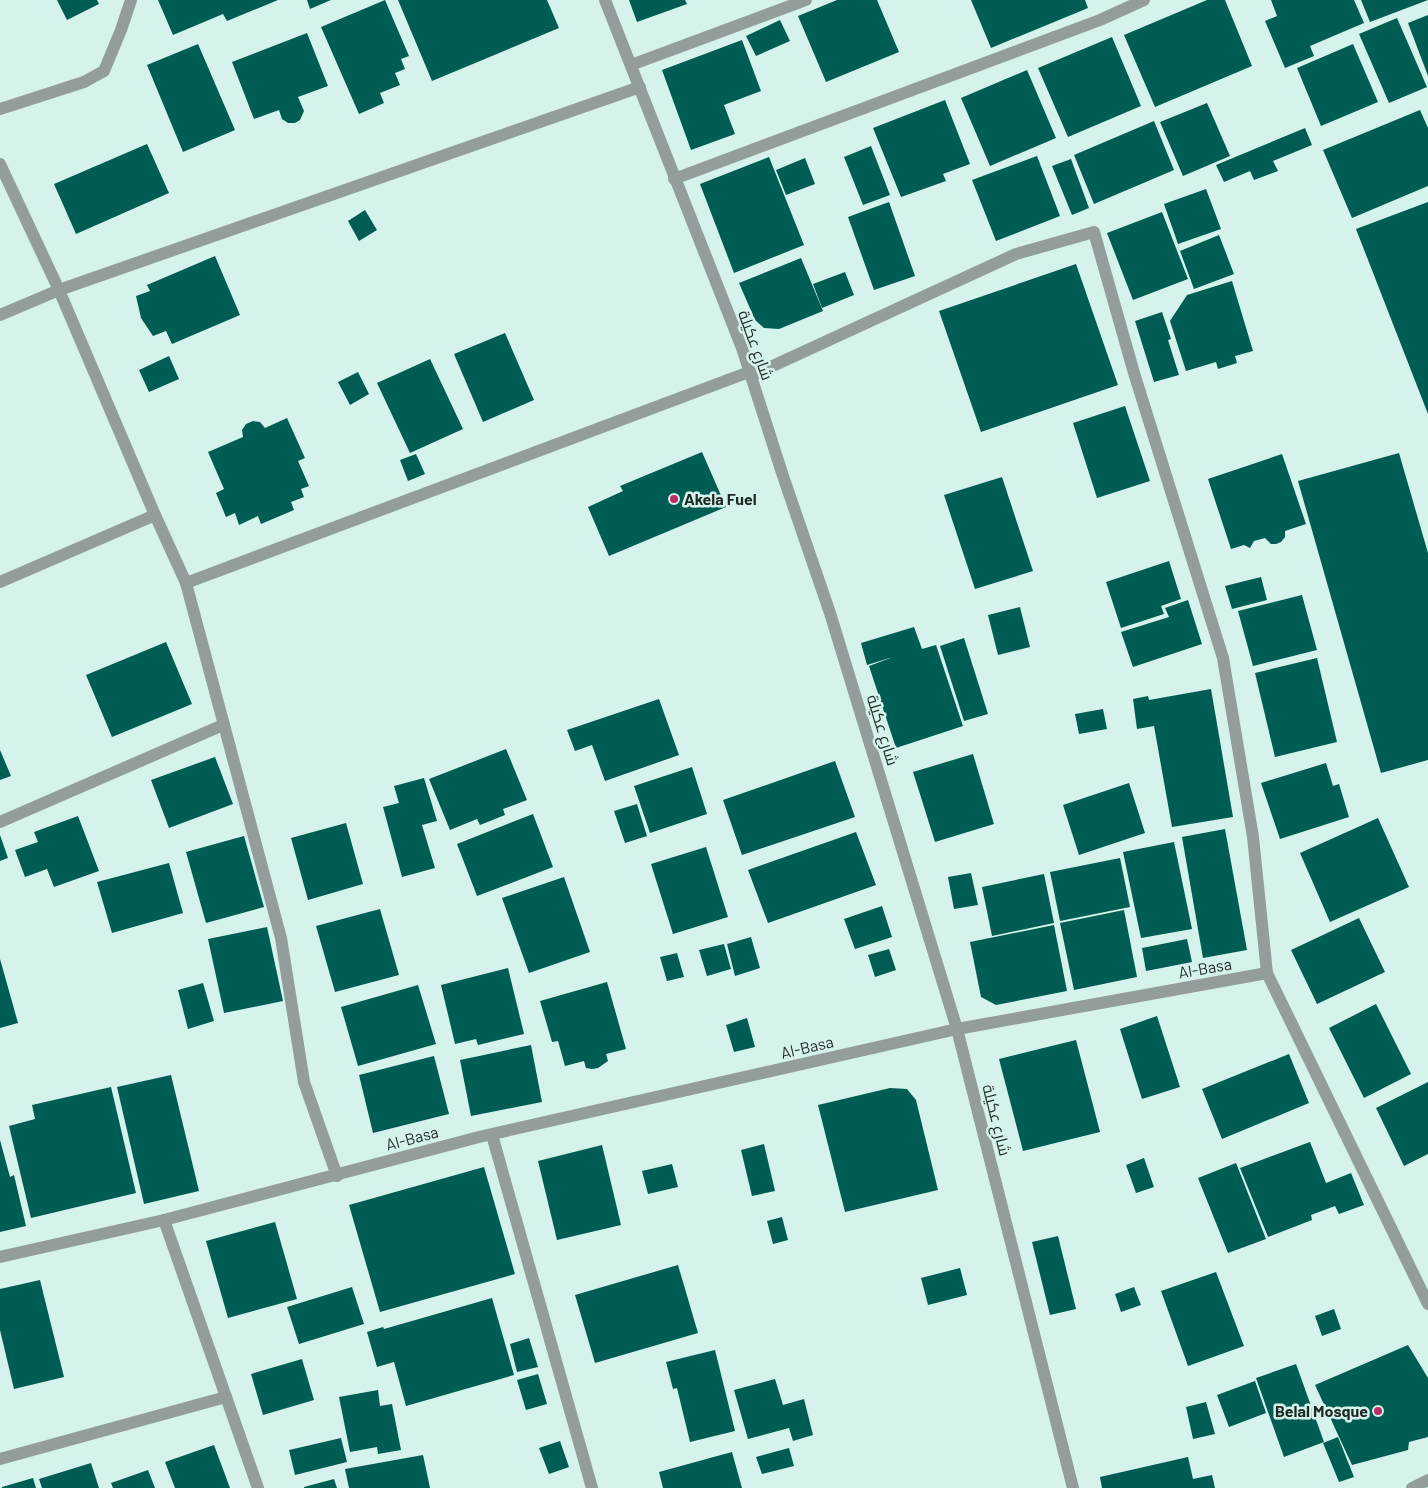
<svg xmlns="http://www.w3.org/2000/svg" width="1428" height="1488" viewBox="0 0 1428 1488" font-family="Barlow,Cairo,sans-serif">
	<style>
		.building { fill: #005d53 }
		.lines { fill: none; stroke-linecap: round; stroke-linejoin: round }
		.minor { stroke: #939e9c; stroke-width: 12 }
		.poi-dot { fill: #ba2e64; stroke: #d6f2ed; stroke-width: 2 }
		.labels { text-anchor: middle; stroke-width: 5; stroke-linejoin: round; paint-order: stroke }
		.street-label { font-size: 16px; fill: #1e2826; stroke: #d6f2ed }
		.poi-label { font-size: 16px; font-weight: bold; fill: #1e2826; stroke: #d6f2ed; text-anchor: start }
	</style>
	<rect width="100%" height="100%" fill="#d6f2ed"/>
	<!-- building -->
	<g class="building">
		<path d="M57 0H97L99 4 67 20Z"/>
		<path d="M158 0H278L227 21 223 14 173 35Z"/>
		<path d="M307 0H331L310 9Z"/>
		<path d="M385 0 409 56 401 59 405 69 395 73 400 85 380 93 384 103 359 114 321 27Z"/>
		<path d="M398 0H547L559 28 432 81Z"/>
		<path d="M629 0H685L687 4 637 22Z"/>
		<path d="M837 0H877L899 52 826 82 798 16Z"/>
		<path d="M971 0H1085L1088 8 991 48Z"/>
		<path d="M1207 0H1225L1252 66 1155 107 1124 35Z"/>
		<path d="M1271 0H1354L1364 23 1310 46 1314 56 1285 68 1265 21 1277 16Z"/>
		<path d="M1361 0H1428L1370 22Z"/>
		<path d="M1428 15V76L1408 23Z"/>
		<path d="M1397 18 1427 87 1389 103 1359 34Z"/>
		<path d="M780 20 790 41 756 56 746 36Z"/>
		<path d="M307 33 328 86 298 97 304 111 300 120 295 123H288L282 119 279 110 254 119 232 62Z"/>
		<path d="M1112 37 1141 106 1068 137 1038 68Z"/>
		<path d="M742 40 761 91 724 105 735 134 691 150 662 70Z"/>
		<path d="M198 44 235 130 183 152 147 65Z"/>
		<path d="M1353 44 1378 102 1321 126 1297 68Z"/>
		<path d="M1027 70 1056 138 990 166 961 98Z"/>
		<path d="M945 100 970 164 943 174 946 181 901 197 873 128Z"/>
		<path d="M1207 103 1230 156 1183 176 1160 122Z"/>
		<path d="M1420 110 1428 128V186L1352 218 1323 150Z"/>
		<path d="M1154 121 1174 170 1094 204 1074 155Z"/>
		<path d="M1305 128 1312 145 1273 161 1278 171 1254 180 1250 171 1224 182 1216 165Z"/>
		<path d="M147 144 169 193 76 234 54 184Z"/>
		<path d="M871 146 890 195 863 205 844 157Z"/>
		<path d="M1037 156 1060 216 996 241 972 180Z"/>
		<path d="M769 157 804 245 734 273 700 184Z"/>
		<path d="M805 158 815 184 786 195 776 170Z"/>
		<path d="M1071 159 1089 208 1072 215 1052 166Z"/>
		<path d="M1206 189 1221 229 1178 244 1164 204Z"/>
		<path d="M889 202 915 276 874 290 848 217Z"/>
		<path d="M1428 202V414L1356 229Z"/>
		<path d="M365 210 377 230 359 241 348 221Z"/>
		<path d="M1162 212 1188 279 1133 300 1107 233Z"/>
		<path d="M1219 235 1234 274 1194 289 1180 251Z"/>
		<path d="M215 256 240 315 172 344 166 331 153 336 141 318 136 296 150 291 147 285Z"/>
		<path d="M801 258 823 311 779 329 764 328 755 320 739 283Z"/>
		<path d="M1076 264 1118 385 981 432 939 311Z"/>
		<path d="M845 272 854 295 822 308 813 284Z"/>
		<path d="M1232 281 1253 351 1235 356 1237 363 1218 369 1216 362 1186 371 1170 321 1187 295Z"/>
		<path d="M1162 312 1171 339 1168 340 1179 375 1154 382 1135 321Z"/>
		<path d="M505 333 534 400 483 422 454 354Z"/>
		<path d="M169 356 179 379 149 392 139 370Z"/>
		<path d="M430 359 463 429 410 453 377 383Z"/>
		<path d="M358 372 369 394 350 405 338 382Z"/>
		<path d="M1125 406 1150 481 1097 498 1073 423Z"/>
		<path d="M287 418 305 458 298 461 309 486 301 489 304 497 291 502 294 510 261 524 258 516 239 525 235 513 226 517 216 493 224 489 208 452 243 437 242 430 246 424 253 421 260 422 265 428Z"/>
		<path d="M702 452 726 507 609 556 588 507 623 491 620 486Z"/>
		<path d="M1399 453 1428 553V760L1381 773 1298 481Z"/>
		<path d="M416 454 425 474 408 481 400 460Z"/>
		<path d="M1282 454 1306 524 1285 531V537L1281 542 1276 544H1271L1265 538 1254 541 1250 548 1244 545 1231 549 1208 479Z"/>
		<path d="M1002 477 1033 571 975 589 944 495Z"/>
		<path d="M1169 561 1181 599 1161 606 1164 614 1121 628 1106 582Z"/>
		<path d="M1261 577 1267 600 1232 609 1225 586Z"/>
		<path d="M1302 595 1317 650 1253 666 1238 611Z"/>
		<path d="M1188 600 1202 644 1133 667 1121 632 1169 617 1165 608Z"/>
		<path d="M1020 607 1030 647 998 655 988 615Z"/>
		<path d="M914 627 922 649 936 645 963 726 896 748 869 666 893 657 867 665 861 643Z"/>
		<path d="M964 638 988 714 964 721 940 646Z"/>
		<path d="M166 642 192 704 112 737 86 675Z"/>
		<path d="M1317 658 1337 742 1275 757 1255 673Z"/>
		<path d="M1211 689 1233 817 1172 827 1154 726 1137 729 1133 699 1148 696 1149 700Z"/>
		<path d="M659 699 679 755 605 781 592 745 575 751 567 730Z"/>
		<path d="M1103 709 1107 729 1079 734 1075 714Z"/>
		<path d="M506 749 527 800 503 809 505 815 480 825 477 819 450 830 429 779Z"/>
		<path d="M0 750 11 776 0 780Z"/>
		<path d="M973 754 994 824 935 842 913 772Z"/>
		<path d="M215 757 233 804 169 828 151 780Z"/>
		<path d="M835 761 855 817 742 855 723 800Z"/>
		<path d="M1326 763 1333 786 1339 784 1349 817 1280 839 1261 783Z"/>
		<path d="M692 767 707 814 650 833 634 786Z"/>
		<path d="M424 778 437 821 422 825 435 868 402 877 383 807 399 803 394 786Z"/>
		<path d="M1129 783 1145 833 1079 855 1063 805Z"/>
		<path d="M637 804 647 836 625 843 614 811Z"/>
		<path d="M533 814 553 867 477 896 457 844Z"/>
		<path d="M78 816 99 871 54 887 47 869 25 877 15 850 38 842 34 832Z"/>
		<path d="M1378 818 1409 887 1330 922 1300 853Z"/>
		<path d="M346 823 363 884 308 900 291 838Z"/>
		<path d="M1225 829 1247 950 1203 958 1182 837Z"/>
		<path d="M856 832 876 885 768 923 748 870Z"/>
		<path d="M0 835 8 858 0 861Z"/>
		<path d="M244 836 264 907 206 923 186 852Z"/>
		<path d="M1174 842 1192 929 1141 938 1123 852Z"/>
		<path d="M706 847 728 917 673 934 651 864Z"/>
		<path d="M1120 858 1130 907 1060 921 1050 872Z"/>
		<path d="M169 863 183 913 112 933 97 882Z"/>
		<path d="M971 873 978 905 954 909 948 877Z"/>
		<path d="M1044 874 1054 923 992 936 982 887Z"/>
		<path d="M564 877 590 952 529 973 502 898Z"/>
		<path d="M882 906 892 937 855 949 844 919Z"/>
		<path d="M380 909 399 975 335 992 316 926Z"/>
		<path d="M1124 910 1137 977 1074 990 1060 923Z"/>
		<path d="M1359 918 1385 972 1317 1004 1291 950Z"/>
		<path d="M1054 925 1067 991 996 1005 981 997 970 942Z"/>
		<path d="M267 927 283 1001 224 1013 208 939Z"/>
		<path d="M751 937 760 968 735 976 727 944Z"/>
		<path d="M1187 939 1192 962 1146 971 1142 948Z"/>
		<path d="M724 944 731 969 707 976 699 950Z"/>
		<path d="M889 949 896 970 875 977 868 955Z"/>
		<path d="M677 953 684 977 667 981 660 957Z"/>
		<path d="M0 959 18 1023 0 1028Z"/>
		<path d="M508 968 524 1034 478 1045 476 1039 455 1044 441 985Z"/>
		<path d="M607 982 626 1049 606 1054 608 1061 598 1068 592 1069 586 1068 584 1061 565 1066 558 1041 552 1042 540 1001Z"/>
		<path d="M203 983 214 1021 188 1029 178 990Z"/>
		<path d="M418 985 436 1044 358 1066 341 1007Z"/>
		<path d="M1376 1004 1411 1074 1364 1098 1329 1028Z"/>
		<path d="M1157 1016 1180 1087 1142 1099 1120 1029Z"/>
		<path d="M747 1018 755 1047 734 1052 726 1025Z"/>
		<path d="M1076 1040 1100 1132 1023 1151 999 1059Z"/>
		<path d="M531 1045 542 1102 471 1116 460 1060Z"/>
		<path d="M1289 1054 1309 1103 1222 1139 1202 1089Z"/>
		<path d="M434 1056 449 1114 373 1133 359 1075Z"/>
		<path d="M171 1075 199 1191 144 1204 117 1087Z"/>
		<path d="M1428 1082V1154L1404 1166 1376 1108Z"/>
		<path d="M111 1087 136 1193 31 1218 9 1126 35 1119 32 1105Z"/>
		<path d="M890 1088 907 1089 916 1100 938 1190 845 1212 818 1105Z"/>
		<path d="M0 1140 10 1177 14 1175 26 1226 0 1232Z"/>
		<path d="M1310 1142 1326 1183 1351 1173 1364 1205 1339 1214 1335 1206 1311 1215 1312 1220 1268 1237 1240 1168Z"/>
		<path d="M764 1144 775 1191 752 1196 741 1150Z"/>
		<path d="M602 1145 621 1225 557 1240 538 1161Z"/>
		<path d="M1144 1158 1154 1187 1136 1193 1126 1165Z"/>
		<path d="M1236 1163 1266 1239 1228 1253 1198 1178Z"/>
		<path d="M672 1164 678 1187 648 1194 642 1171Z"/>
		<path d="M484 1167 515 1274 380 1312 349 1205Z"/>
		<path d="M782 1217 788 1240 773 1244 767 1221Z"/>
		<path d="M275 1222 297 1299 228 1318 206 1241Z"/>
		<path d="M1058 1236 1076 1309 1050 1315 1032 1242Z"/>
		<path d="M678 1265 698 1333 595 1363 575 1295Z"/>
		<path d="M960 1268 967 1295 928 1305 921 1278Z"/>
		<path d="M1216 1272 1244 1346 1188 1366 1161 1291Z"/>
		<path d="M40 1280 64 1377 14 1389 0 1330V1289Z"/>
		<path d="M352 1287 364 1324 299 1344 287 1307Z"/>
		<path d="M1134 1287 1141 1305 1121 1312 1115 1294Z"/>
		<path d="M492 1298 514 1375 406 1406 394 1362 377 1367 367 1332 383 1327 384 1329Z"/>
		<path d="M1334 1309 1341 1329 1322 1336 1315 1316Z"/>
		<path d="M529 1338 538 1367 517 1372 510 1344Z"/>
		<path d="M1408 1345 1428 1378V1437L1409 1442 1408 1450 1352 1465 1315 1385Z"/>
		<path d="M715 1350 735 1431 690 1442 677 1388 673 1389 666 1362Z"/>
		<path d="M302 1359 314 1400 263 1415 251 1374Z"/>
		<path d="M1296 1364 1324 1442 1284 1457 1256 1378Z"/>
		<path d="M538 1374 547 1404 526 1410 517 1380Z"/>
		<path d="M775 1379 783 1405 804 1399 813 1435 793 1441 789 1428 748 1439 734 1390Z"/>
		<path d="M1255 1381 1266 1413 1229 1427 1217 1395Z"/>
		<path d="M378 1390 380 1406 392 1404 401 1450 378 1454 377 1447 350 1452 339 1397Z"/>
		<path d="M1206 1402 1215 1434 1193 1439 1186 1407Z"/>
		<path d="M1338 1437 1354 1477 1339 1482 1323 1443Z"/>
		<path d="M341 1438 347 1462 295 1475 289 1450Z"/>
		<path d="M560 1441 569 1467 549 1474 539 1448Z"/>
		<path d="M214 1445 230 1488H175L165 1462Z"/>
		<path d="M789 1448 794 1466 762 1474 756 1457Z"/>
		<path d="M732 1452 742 1488H663L659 1472Z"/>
		<path d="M423 1455 430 1488H349L345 1469Z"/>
		<path d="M1188 1457 1193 1479 1212 1475 1215 1488H1102L1100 1477Z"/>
		<path d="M91 1463 99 1488H42L39 1479Z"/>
		<path d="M148 1470 155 1488H113L111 1483Z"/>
		<path d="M33 1478 36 1488H2V1487Z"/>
		<path d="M334 1479 337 1488H304V1487Z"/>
	</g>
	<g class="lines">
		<!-- minor -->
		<g class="minor">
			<path d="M605 0 742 348 783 476 830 613 957 1029 1073 1488"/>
			<path d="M631 65 806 0"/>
			<path d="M0 109 84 82 104 71 121 30 131 0"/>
			<path d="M0 164 59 290 155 515 186 583 281 938 304 1082 337 1176"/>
			<path d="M674 179 1100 20 1144 0"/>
			<path d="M0 315 59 290 640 87"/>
			<path d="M751 376 1016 254 1094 232 1134 373 1223 658 1253 837 1267 973"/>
			<path d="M0 582 155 515"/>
			<path d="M186 583 749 372"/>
			<path d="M0 822 223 725"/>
			<path d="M492 1135 592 1488"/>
			<path d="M164 1220 258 1488"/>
			<path d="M0 1257 164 1220 479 1137 957 1029 1267 973 1428 1304"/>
			<path d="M0 1459 226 1397"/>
			<path d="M1412 1488 1428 1480"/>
		</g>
	</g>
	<!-- markers -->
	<g class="poi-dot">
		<circle cx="674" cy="499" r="5"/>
		<circle cx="1378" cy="1411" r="5"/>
	</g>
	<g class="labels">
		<!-- street labels -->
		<g class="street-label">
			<text transform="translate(756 345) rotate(70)" y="6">شارع عكيلة</text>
			<text transform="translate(883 730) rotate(73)" y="6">شارع عكيلة</text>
			<text transform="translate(1205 968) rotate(-10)" y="6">Al-Basa</text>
			<text transform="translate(807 1047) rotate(-13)" y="6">Al-Basa</text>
			<text transform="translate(997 1120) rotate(76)" y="6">شارع عكيلة</text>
			<text transform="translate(412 1138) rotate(-15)" y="6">Al-Basa</text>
		</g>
		<!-- poi labels -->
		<g class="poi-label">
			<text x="684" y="505">Akela Fuel</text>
			<text x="1368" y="1417" text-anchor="end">Belal Mosque</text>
		</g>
	</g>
</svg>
